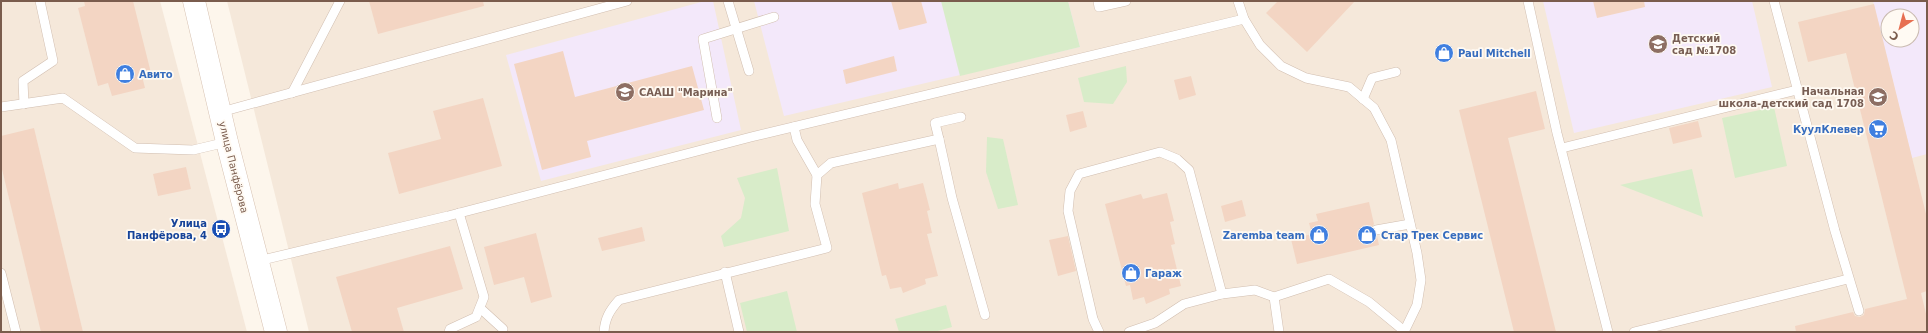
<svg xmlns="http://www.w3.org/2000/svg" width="1928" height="333" viewBox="0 0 1928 333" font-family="'DejaVu Sans',sans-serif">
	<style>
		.residential { fill: #f5e8da; fill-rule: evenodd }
		.education { fill: #f3e8fa; fill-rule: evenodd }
		.green { fill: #d8ecc9 }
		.building { fill: #f3d5c3 }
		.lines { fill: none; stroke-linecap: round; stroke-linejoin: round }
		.lane-casing { stroke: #d1beb0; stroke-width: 10 }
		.secondary-casing { stroke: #d6c0b0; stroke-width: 23 }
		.lane { stroke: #fff; stroke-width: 9 }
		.secondary { stroke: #fff; stroke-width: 22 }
		.labels { text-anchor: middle; stroke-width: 3.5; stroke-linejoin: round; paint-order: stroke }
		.education-label { font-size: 10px; font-weight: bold; fill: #785e54; stroke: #fffaf3; text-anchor: start }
		.shop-label { font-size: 10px; font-weight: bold; fill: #366cbe; stroke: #fffaf3; text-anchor: start }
		.street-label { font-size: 10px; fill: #7a5c4d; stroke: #fffaf3 }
		.transit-label { font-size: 10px; font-weight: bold; fill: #164399; stroke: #fffaf3; text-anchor: end }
	</style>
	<rect width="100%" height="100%" fill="#fdf6ec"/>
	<!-- residential -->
	<g class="residential">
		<path d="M1 1H160L247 332H1Z"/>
		<path d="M227 1H1927V332H309ZM1888 16H1912V40H1888Z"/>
	</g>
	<!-- education -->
	<g class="education">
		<path d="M705 1H713L741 130 541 181 506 55Z"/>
		<path d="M754 1H1068L1080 47 784 116Z"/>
		<path d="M1543 1H1752L1772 87 1574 133Z"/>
		<path d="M1873 1H1927V154L1912 158ZM1888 16H1912V40H1888Z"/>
	</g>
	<!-- green -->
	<g class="green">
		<path d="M941 1H1068L1080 47 960 76Z"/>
		<path d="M1126 66 1127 82 1113 104 1084 102 1078 78Z"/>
		<path d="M1774 107 1787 166 1735 178 1722 118Z"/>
		<path d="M987 137 1003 139 1018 205 998 209 986 172Z"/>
		<path d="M777 168 789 231 724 247 721 236 741 218 745 198 737 178Z"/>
		<path d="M1692 169 1703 217 1620 185Z"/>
		<path d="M787 291 797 332H747L740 303Z"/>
		<path d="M946 305 952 327 934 332H899L895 319Z"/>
	</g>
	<!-- building -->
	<g class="building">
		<path d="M84 1H133L151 73 142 76 145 88 112 96 108 83 98 86 78 8 85 6Z"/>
		<path d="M369 1H483L484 6 378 34Z"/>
		<path d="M891 1H921L927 23 899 30Z"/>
		<path d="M1278 1H1355L1307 52 1266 13Z"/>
		<path d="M1593 1H1644L1645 7 1597 18Z"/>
		<path d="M1874 4 1927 218V291L1921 293 1927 318V332H1796L1795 326 1853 312 1855 316 1860 317 1864 315 1865 309 1907 299 1846 53 1808 62 1798 22Z"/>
		<path d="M563 51 575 97 692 66 704 110 587 141 591 157 542 170 514 64Z"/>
		<path d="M894 56 897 71 846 84 843 70Z"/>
		<path d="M1191 76 1196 95 1179 100 1174 80Z"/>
		<path d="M1536 91 1545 129 1508 138 1556 332H1514L1459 110Z"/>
		<path d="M483 98 502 166 399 194 388 153 441 139 433 111Z"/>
		<path d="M1083 111 1087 127 1070 132 1066 115Z"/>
		<path d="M1698 121 1702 137 1673 144 1669 128Z"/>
		<path d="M34 128 83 332H41L1 165V136Z"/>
		<path d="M186 167 191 189 158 196 153 174Z"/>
		<path d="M898 183 899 189 923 183 930 210 927 211 932 233 927 234 938 276 925 279 926 284 903 293 901 287 890 289 886 275 882 276 862 193Z"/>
		<path d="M1167 193 1174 221 1170 222 1175 244 1171 245 1181 286 1169 289 1170 294 1146 304 1144 297 1133 300 1130 285 1126 286 1105 204 1141 194 1143 199Z"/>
		<path d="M1242 200 1246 216 1225 222 1221 206Z"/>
		<path d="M1369 202 1374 224 1371 228 1370 231 1374 235 1377 236 1379 245 1297 264 1291 239 1312 234 1309 223 1318 221 1316 214Z"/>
		<path d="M642 227 645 241 602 251 598 238Z"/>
		<path d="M536 233 552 297 531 303 524 277 494 285 484 247Z"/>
		<path d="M1068 236 1076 271 1058 276 1049 240Z"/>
		<path d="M450 246 463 289 397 308 404 332H352L336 277Z"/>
	</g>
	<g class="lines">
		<defs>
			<g id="lane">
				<path d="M728 1 749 71"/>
				<path d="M1098 1 1099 7 1126 1"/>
				<path d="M1238 1 1244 19 1260 45 1281 66 1306 78 1349 87 1374 108 1391 140 1417 253 1421 280 1417 305 1404 332"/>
				<path d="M1528 1 1557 133 1608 332"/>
				<path d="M1774 1 1835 231 1859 311"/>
				<path d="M292 93 340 1"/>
				<path d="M1363 99 1372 78 1396 72"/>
				<path d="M24 104 23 81 53 61 40 1"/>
				<path d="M1 107 63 98 135 148 193 150 227 142"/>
				<path d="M221 112 627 1"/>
				<path d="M717 118 703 39 774 17"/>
				<path d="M794 127 797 140 817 175"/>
				<path d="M939 139 952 198 985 315"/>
				<path d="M1562 148 1797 90"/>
				<path d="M1376 230 1410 224"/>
				<path d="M258 261 448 216 751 137 1244 19"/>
				<path d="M725 272 739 332"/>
				<path d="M1 273 16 332"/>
				<path d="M1274 297 1279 332"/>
				<path d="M480 308 503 329"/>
				<path d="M449 332 450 329 476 317 484 297 459 213"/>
				<path d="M604 332C605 318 610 310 619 300L827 248 815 204 817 175 831 163 939 139 935 123 961 117"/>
				<path d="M1099 332 1093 319 1068 211 1070 191 1079 174 1160 152 1177 159 1189 170 1222 294"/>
				<path d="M1129 332 1155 323 1184 304 1222 294 1255 290 1274 297 1329 279 1369 302 1403 330"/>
				<path d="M1634 332 1848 279"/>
			</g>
			<path id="secondary" d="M194 1 227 142 276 332"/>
		</defs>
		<!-- lane casing -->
		<use href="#lane" class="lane-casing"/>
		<!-- secondary casing -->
		<use href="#secondary" class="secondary-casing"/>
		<!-- lane -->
		<use href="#lane" class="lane"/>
		<!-- secondary -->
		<use href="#secondary" class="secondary"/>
	</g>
	<!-- icons -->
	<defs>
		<symbol id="school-disc" viewBox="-11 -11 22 22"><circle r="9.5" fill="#8d6e63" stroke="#fffaf3"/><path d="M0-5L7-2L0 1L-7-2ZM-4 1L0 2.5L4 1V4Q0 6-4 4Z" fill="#fff"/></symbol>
		<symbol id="shop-disc" viewBox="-11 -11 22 22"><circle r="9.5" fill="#3f7fe0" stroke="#fffaf3"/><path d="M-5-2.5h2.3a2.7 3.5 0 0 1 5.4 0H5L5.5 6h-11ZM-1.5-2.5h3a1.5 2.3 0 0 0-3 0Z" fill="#fff"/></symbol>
		<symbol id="supermarket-disc" viewBox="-11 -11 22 22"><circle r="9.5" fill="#3f7fe0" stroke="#fffaf3"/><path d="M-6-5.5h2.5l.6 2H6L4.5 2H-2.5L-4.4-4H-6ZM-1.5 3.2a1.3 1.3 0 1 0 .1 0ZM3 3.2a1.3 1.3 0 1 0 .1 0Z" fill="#fff"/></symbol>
		<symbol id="bus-disc" viewBox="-11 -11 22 22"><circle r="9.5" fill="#1a4fb4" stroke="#fffaf3"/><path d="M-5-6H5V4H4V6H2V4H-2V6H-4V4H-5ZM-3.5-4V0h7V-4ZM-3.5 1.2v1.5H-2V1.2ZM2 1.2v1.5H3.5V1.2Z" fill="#fff"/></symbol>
	</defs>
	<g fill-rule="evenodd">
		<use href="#school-disc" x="1647" y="33" width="22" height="22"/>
		<use href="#shop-disc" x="1433" y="42" width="22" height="22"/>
		<use href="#shop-disc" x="114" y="63" width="22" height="22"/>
		<use href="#school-disc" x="614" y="81" width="22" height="22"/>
		<use href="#school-disc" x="1867" y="86" width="22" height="22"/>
		<use href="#supermarket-disc" x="1867" y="118" width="22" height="22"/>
		<use href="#bus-disc" x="210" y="218" width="22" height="22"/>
		<use href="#shop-disc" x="1308" y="224" width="22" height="22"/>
		<use href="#shop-disc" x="1356" y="224" width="22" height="22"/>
		<use href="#shop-disc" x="1120" y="262" width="22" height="22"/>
	</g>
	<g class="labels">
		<!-- education labels -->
		<g class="education-label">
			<text x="1672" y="42">Детский<tspan x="1672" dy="12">сад №1708</tspan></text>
			<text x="1864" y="95" text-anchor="end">Начальная<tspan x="1864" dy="12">школа-детский сад 1708</tspan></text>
			<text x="639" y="96">СААШ "Марина"</text>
		</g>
		<!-- shop labels -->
		<g class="shop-label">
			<text x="1458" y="57">Paul Mitchell</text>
			<text x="139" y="78">Авито</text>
			<text x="1864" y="133" text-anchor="end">КуулКлевер</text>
			<text x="1305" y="239" text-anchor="end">Zaremba team</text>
			<text x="1381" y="239">Стар Трек Сервис</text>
			<text x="1145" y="277">Гараж</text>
		</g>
		<!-- street labels -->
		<g class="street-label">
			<text transform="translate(234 167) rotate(76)" y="4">улица Панфёрова</text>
		</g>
		<!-- transit labels -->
		<g class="transit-label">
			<text x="207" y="227">Улица<tspan x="207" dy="12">Панфёрова, 4</tspan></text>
		</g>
	</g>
	<!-- border -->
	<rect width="1928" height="333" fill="none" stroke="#7a5c4d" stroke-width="4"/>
	<!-- north arrow -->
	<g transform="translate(1900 28) rotate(216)"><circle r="19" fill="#fffaf3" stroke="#cabbb1"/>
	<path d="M0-3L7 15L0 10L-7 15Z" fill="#e76f51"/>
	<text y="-6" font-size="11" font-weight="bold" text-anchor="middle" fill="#7a5c4d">С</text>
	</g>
</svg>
